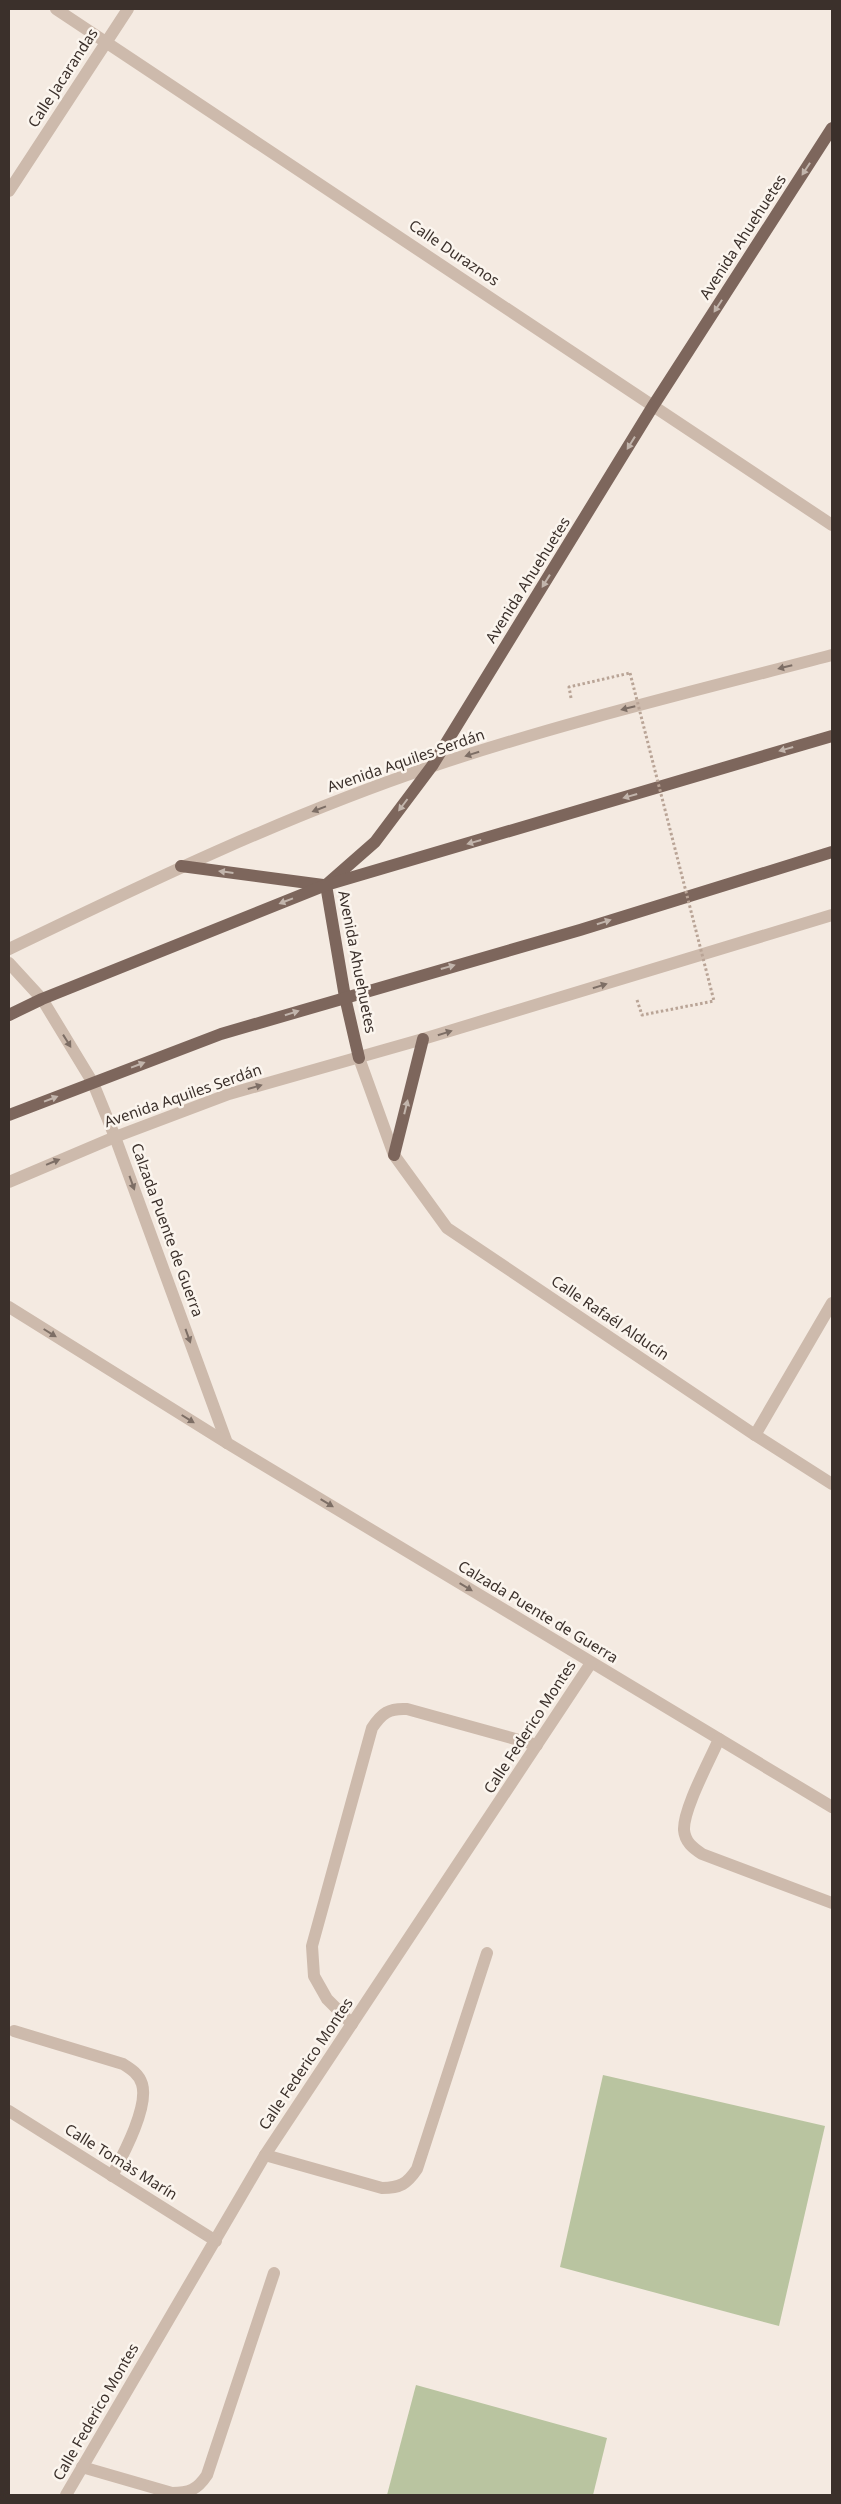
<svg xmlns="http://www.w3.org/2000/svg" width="841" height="2504" viewBox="0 0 841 2504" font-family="'Noto Sans',sans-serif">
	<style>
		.green { fill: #b9c4a0 }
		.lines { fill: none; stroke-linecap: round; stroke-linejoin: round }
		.path { stroke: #b9a496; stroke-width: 3; stroke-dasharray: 2.5 2.5; stroke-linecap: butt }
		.minor { stroke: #cdbaac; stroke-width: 12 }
		.major { stroke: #7d665c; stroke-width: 12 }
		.path-bridge { stroke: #b9a496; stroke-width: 3; stroke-dasharray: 2.5 2.5; stroke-linecap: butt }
		.oneway { fill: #c2b5ac }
		.oneway2 { fill: #7d6e65 }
		.labels { text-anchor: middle; stroke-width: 5; stroke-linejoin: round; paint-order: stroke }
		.street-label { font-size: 15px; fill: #3b302b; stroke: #fbf5ee }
	</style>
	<rect width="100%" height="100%" fill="#f4eae1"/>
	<!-- green -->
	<g class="green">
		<path d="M603 2075 825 2126 779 2326 560 2267Z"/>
		<path d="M416 2385 607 2438 593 2495H387Z"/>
	</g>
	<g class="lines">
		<!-- path -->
		<g class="path">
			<path d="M571 698 569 687 630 673"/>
			<path d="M637 1000 642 1015 714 1001"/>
		</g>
		<!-- minor -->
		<g class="minor">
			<path d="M56 9 832 525"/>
			<path d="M9 191 128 9"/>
			<path d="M9 949C148 882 287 815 433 766 564 722 699 690 832 655"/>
			<path d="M9 963 42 999 93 1083 115 1137 227 1443"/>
			<path d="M359 1058 394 1155 447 1228 755 1435 832 1484"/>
			<path d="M9 1182 115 1137 229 1094 423 1039 832 915"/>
			<path d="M9 1307 227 1443 832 1807"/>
			<path d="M755 1435 832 1303"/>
			<path d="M719 1739C710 1760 683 1809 684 1830 685 1842 693 1848 702 1854L832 1903"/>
			<path d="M352 2024 327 1999 314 1976 312 1946 372 1728C382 1713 389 1708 407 1709L537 1745"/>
			<path d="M14 2031 123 2064C131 2069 139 2074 142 2084 149 2107 123 2155 112 2176"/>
			<path d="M9 2111 216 2241"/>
			<path d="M265 2155 382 2188C400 2188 407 2184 417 2169L487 1953"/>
			<path d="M82 2467 172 2493C189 2493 197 2490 207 2475L274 2273"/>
			<path d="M66 2495 265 2155 591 1663"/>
		</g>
		<!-- major -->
		<g class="major">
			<path d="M181 866 323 885"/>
			<path d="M326 885 375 842 432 766 653 406 832 128"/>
			<path d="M326 885 345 997 359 1058"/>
			<path d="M9 1015 42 999 326 885 832 736"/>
			<path d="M9 1115 221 1034 580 930 832 852"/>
			<path d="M394 1155 423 1039"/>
		</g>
		<!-- path-bridge -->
		<path class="path-bridge" d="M630 673 714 1001"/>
	</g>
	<!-- one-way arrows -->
	<defs><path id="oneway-solid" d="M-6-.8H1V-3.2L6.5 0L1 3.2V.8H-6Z" transform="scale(1.25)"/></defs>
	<g class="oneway">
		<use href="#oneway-solid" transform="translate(806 169) rotate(123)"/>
		<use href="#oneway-solid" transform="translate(718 306) rotate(123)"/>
		<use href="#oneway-solid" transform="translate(631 443) rotate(122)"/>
		<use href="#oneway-solid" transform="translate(546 581) rotate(122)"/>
		<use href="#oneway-solid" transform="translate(786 749) rotate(164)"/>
		<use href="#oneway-solid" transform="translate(630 796) rotate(164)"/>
		<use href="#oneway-solid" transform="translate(403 805) rotate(127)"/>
		<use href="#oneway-solid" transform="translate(474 842) rotate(164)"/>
		<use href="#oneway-solid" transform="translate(226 872) rotate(-173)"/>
		<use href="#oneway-solid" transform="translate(286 901) rotate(159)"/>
		<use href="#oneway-solid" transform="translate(604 922) rotate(-17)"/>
		<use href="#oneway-solid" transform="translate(448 967) rotate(-16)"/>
		<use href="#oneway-solid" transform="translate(292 1013) rotate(-17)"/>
		<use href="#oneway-solid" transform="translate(138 1065) rotate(-21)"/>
		<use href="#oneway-solid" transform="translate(51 1099) rotate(-21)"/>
		<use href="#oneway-solid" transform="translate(406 1107) rotate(-76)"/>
	</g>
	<g class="oneway2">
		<use href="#oneway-solid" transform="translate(785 667) rotate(166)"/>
		<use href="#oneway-solid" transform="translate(628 708) rotate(166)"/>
		<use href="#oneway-solid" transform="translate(472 754) rotate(163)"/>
		<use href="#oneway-solid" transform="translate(319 809) rotate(159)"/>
		<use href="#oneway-solid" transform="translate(600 986) rotate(-17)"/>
		<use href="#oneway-solid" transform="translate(445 1033) rotate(-17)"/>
		<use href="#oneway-solid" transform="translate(67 1041) rotate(58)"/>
		<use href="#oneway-solid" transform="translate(255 1087) rotate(-16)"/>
		<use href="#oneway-solid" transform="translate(53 1162) rotate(-22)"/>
		<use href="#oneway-solid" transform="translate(132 1183) rotate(70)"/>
		<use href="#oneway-solid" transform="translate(50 1333) rotate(32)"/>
		<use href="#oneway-solid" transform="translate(188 1336) rotate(70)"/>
		<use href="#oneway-solid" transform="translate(188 1419) rotate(32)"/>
		<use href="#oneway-solid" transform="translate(327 1503) rotate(31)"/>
		<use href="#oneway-solid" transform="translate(466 1587) rotate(31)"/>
	</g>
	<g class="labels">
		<!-- street labels -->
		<g class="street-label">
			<text transform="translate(63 78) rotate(-57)" y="5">Calle Jacarandas</text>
			<text transform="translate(743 237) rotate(-57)" y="5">Avenida Ahuehuetes</text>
			<text transform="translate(454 253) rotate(34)" y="5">Calle Duraznos</text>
			<text transform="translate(528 580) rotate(-58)" y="5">Avenida Ahuehuetes</text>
			<text transform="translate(406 761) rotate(-19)" y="5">Avenida Aquiles Serdán</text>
			<text transform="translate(357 962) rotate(79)" y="5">Avenida Ahuehuetes</text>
			<text transform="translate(183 1096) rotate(-19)" y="5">Avenida Aquiles Serdán</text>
			<text transform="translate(167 1230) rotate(70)" y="5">Calzada Puente de Guerra</text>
			<text transform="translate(610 1318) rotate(34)" y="5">Calle Rafaél Alducín</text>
			<text transform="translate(538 1612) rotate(31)" y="5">Calzada Puente de Guerra</text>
			<text transform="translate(530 1727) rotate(-57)" y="5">Calle Federico Montes</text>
			<text transform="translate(306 2064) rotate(-56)" y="5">Calle Federico Montes</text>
			<text transform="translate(121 2162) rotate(32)" y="5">Calle Tomàs Marín</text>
			<text transform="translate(96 2412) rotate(-60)" y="5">Calle Federico Montes</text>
		</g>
	</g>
	<!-- border -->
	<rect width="841" height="2504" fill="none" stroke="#3b302b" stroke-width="20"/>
</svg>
